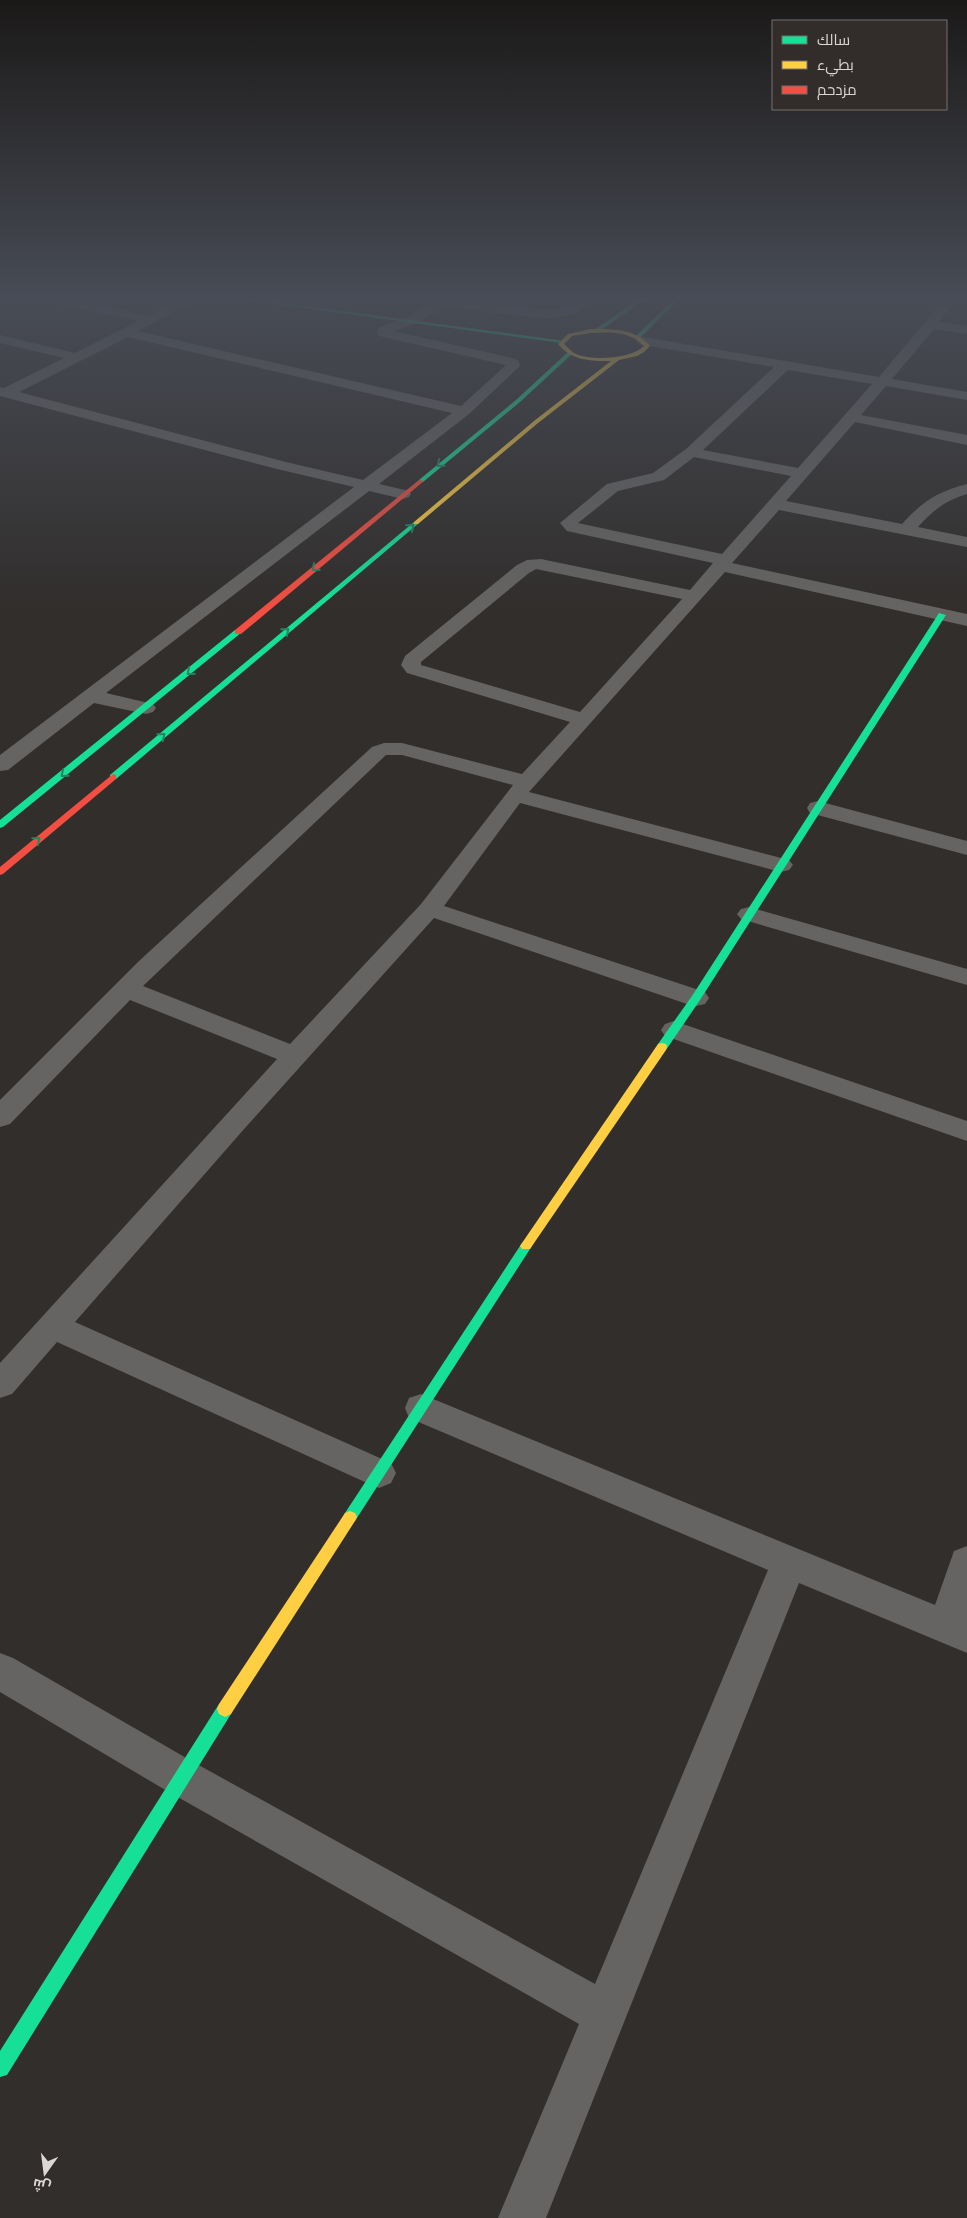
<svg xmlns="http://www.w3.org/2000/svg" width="967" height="2218" viewBox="0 0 967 2218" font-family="'Sofia Sans Condensed',Cairo,sans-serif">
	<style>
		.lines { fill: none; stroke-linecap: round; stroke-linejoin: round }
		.street { fill: #656462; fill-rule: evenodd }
		.fast { fill: #16e098; fill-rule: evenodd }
		.slow { fill: #ffcf43; fill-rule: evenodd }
		.jam { fill: #f24e42; fill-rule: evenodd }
		.oneway { stroke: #248662 }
	</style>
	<rect width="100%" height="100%" fill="#312e2c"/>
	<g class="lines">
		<!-- street -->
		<g class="street">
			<path d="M38 297H63L149 316 186 297H202L138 331 461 406 506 365 379 336 377 333 379 327 405 318 429 305 404 301 398 297H430L550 311 568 307 581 297H596L577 313 550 319 444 307 415 324 393 331 512 358 518 360 520 366 469 414 379 484 409 491 411 494 409 497 403 499 369 491 106 693 153 704 156 708 153 712 146 714 94 703 8 770 0 771V755L354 487 277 469 0 396V387L4 388 64 358 0 343V335L75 353 138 321 44 301ZM128 337 452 413 363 480 286 462 19 392Z"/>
			<path d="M946 297H959L939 322 967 326V334L934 329 892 379 967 392V400L886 386 861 415 967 435V445L855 422 786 501 902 524C923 501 937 492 967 484V494C946 500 932 511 918 527L967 537V547L779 510 732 563 967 614V626L725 572 529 792 789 860 793 865 789 870 781 872 773 870 520 803 444 906 705 992 709 998 705 1004 696 1006 687 1004 434 918 245 1128 75 1322 391 1463 396 1473 391 1483 379 1488 367 1483 57 1342 12 1394 0 1398V1363L277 1059 130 1000 10 1124 0 1127V1100L139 961 372 747 384 743H402L522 774 570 722 407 673 401 665 405 656 517 565 527 560 541 559 690 590 713 563 567 531 560 523 607 484 653 473 686 449 774 367 644 345 639 344 637 341 639 338 644 337 879 377ZM788 370 872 384 798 468 703 450ZM694 457 791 476 722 554 578 523 618 491 664 480ZM536 569 682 599 580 712 421 665V662L529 573ZM386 755H402L513 785 421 904 290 1044 143 986Z"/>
			<path d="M818 801 967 841V855L810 813 807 808 810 803Z"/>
			<path d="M749 907 967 969V985L741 919 737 914 741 909Z"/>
			<path d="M674 1021 967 1121V1141L665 1036 661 1030 665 1024Z"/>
			<path d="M421 1394 935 1605 954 1551 967 1546V1653L799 1583 546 2218H498L579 2024 167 1791 0 1692V1653L13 1658 195 1763 595 1984 768 1570 409 1418 405 1408 409 1398Z"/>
		</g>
		<!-- fast -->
		<g class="fast">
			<path d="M222 297H238L565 341 562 343Z"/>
			<path d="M643 297H649L598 332H594V330Z"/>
			<path d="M676 297H681L640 338H636V336Z"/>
			<path d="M568 352 573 353 520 402 423 482H419V480L516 400Z"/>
			<path d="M414 522 419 523 116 779H110V775Z"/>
			<path d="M939 613 946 615 700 1000 666 1050H658L657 1047 658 1044 692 996Z"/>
			<path d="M235 630 242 632 3 827 0 828V820Z"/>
			<path d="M526 1241 530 1243 532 1246 530 1249 355 1521 350 1523 345 1521 343 1517 345 1513 522 1243Z"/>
			<path d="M225 1701 231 1704 233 1709 231 1714 7 2075 0 2077V2051L219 1704Z"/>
		</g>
		<!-- slow -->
		<g class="slow">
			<path d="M591 329C612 329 635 328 650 346L644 352 637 356 619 360 538 423 418 524H414V522L534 421 611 361C591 361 572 361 558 344L568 334ZM591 333C610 332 630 331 644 346 632 359 592 361 576 354 572 352 568 348 564 344L572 336Z"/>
			<path d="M662 1043 666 1044 667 1047 666 1050 530 1249H522L520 1246 522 1243 658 1044Z"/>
			<path d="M350 1511 355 1513 357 1517 355 1521 231 1714 225 1717 219 1714 217 1709 219 1704 345 1513Z"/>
		</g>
		<!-- jam -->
		<g class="jam">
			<path d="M419 480 424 481 241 634H235V630Z"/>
			<path d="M113 774 116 775V779L3 874 0 875V867Z"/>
		</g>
	</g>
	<!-- one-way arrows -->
	<defs><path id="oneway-chevron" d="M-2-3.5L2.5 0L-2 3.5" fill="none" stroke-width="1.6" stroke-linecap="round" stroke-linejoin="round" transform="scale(1.25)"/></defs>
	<g class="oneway">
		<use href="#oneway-chevron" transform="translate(440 464) rotate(141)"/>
		<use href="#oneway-chevron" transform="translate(411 527) rotate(-40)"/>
		<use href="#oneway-chevron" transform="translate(315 568) rotate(140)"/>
		<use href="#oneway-chevron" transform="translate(286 631) rotate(-40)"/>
		<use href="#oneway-chevron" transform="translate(190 672) rotate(140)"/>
		<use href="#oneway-chevron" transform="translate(162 736) rotate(-40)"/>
		<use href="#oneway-chevron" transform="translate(64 774) rotate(141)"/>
		<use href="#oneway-chevron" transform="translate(37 840) rotate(-40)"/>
	</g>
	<!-- sky -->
	<linearGradient id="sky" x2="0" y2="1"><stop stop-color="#1b1918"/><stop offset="0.49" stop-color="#484c56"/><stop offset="1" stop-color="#484c56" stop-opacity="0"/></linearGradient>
	<rect width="967" height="608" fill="url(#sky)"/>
	<!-- legend -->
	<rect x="772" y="20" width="175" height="90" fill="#322d2b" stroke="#75716f"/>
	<rect x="782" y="36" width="25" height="8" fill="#16e098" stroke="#75716f"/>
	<text x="817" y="45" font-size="15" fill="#dad7d5">سالك</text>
	<rect x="782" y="61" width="25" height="8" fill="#ffcf43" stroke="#75716f"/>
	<text x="817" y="70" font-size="15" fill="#dad7d5">بطيء</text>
	<rect x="782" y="86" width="25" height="8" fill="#f24e42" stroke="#75716f"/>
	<text x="817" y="95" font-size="15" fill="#dad7d5">مزدحم</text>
	<!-- north arrow -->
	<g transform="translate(45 2173) rotate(194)" stroke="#322d2b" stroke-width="4" paint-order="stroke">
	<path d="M0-4L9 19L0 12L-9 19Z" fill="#dad7d5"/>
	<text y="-8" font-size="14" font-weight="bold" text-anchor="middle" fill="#dad7d5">ش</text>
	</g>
</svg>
